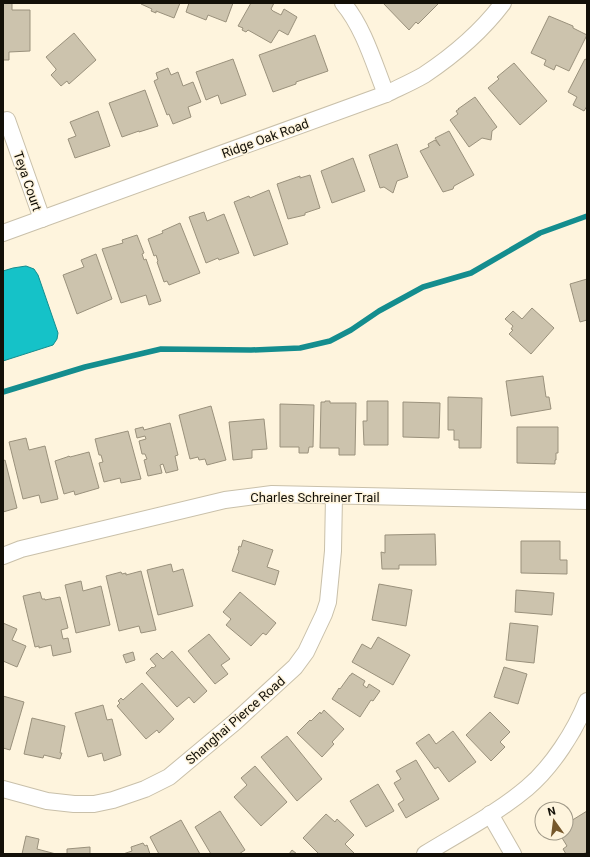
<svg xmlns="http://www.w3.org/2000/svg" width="590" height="857" viewBox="0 0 590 857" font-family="Roboto,sans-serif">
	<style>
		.water { fill: #15c2c8; stroke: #148d8e }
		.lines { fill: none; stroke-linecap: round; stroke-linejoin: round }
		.stream { stroke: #148d8e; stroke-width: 5.5 }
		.building { fill: #ccc3ad; stroke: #9a917c }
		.minor-casing { stroke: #c9c0aa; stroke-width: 18 }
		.minor { stroke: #fff; stroke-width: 16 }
		.labels { text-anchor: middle; stroke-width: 3; stroke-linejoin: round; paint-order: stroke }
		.street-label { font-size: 13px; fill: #131008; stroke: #fef4dd }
	</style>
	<rect width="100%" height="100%" fill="#fef4dd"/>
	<!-- water -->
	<path class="water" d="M26 266 34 269 38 275 58 333 57 339 53 345 3 361V271L13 268Z"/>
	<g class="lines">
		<!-- stream -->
		<path class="stream" d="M3 392 85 367 161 349 251 350 300 348 330 341 351 330 379 311 423 287 471 273 540 233 587 216"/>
	</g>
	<!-- building -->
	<g class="building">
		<path d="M3 3H12V10H30V51L9 52V60H3Z"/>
		<path d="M141 3H180L174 18 156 11V13L151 11 152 9 141 4Z"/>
		<path d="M189 3H233L226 22 208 15 206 20 186 12Z"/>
		<path d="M251 3H274L271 9 273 11 281 15 284 9 297 17 288 35 279 30 271 43 248 30 246 32 242 30 243 28 238 26Z"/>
		<path d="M383 3H437L438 4 418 24 416 22 409 30Z"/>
		<path d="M549 16 573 26V28L587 35 569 71 556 65 554 70 544 65 546 60 531 53Z"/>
		<path d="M74 33 96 60 69 84 67 81 61 86 51 75 56 70V69L46 57Z"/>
		<path d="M315 35 328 71 296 82V84L273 92 259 55Z"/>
		<path d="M233 59 246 95 221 104 218 95 206 100 196 72Z"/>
		<path d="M585 59 587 60V106L584 111 573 105 577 97 568 92Z"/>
		<path d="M514 63 547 101 520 125 488 88 499 79 497 77Z"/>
		<path d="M168 68 171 75 178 72 183 86 193 82 201 102 188 107 191 117 173 124 169 114 167 115 154 81 158 79 156 73Z"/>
		<path d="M145 90 158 126 139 132V131L122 137 109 103Z"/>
		<path d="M475 97 497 127 492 131 491 140 482 138 469 147 450 120 458 114 456 111 459 109H458Z"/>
		<path d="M98 111 110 146 75 158 68 139 76 136 70 122Z"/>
		<path d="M449 131 474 175 454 186 453 189 443 192 420 151 429 147 428 144 435 140 440 146 435 138Z"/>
		<path d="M397 144 408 177 397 181 393 193 384 187 380 188 369 155Z"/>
		<path d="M353 158 365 191 332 203 321 171Z"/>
		<path d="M310 175 320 208 305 213V215L288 219 277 184 300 176V178Z"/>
		<path d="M269 190 288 244 254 256 234 202 249 196 250 198Z"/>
		<path d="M204 212 207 221 224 214 239 253 219 260 218 258 206 263 189 217Z"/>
		<path d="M180 223 200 273 169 285 167 281 164 282 157 262 158 261 156 255 154 256 148 239 163 233 162 231Z"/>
		<path d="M137 235 144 253 142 254 144 260 146 259 161 301 149 305 146 295 121 303 102 249 123 243 122 240Z"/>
		<path d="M96 254 112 299 77 314 63 275 84 267 81 260Z"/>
		<path d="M587 279V320L580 322 570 284Z"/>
		<path d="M532 308 554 328 531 354 509 334 513 330 511 329 513 326 505 319 513 311 522 319Z"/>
		<path d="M543 376 546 397H549L551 409 511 416 506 381Z"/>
		<path d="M448 397 482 398 481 448H459V440H454V430H448Z"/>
		<path d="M325 401H330V403H356L355 455H339V448H320L321 402H325Z"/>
		<path d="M367 401H388V445H364L363 421H367Z"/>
		<path d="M403 402 440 403 439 438 403 437Z"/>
		<path d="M280 404 314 405 313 447H309L308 453H299V447H280Z"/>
		<path d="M211 406 226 460 207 465 205 459 199 460 198 457 190 459 179 415Z"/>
		<path d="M264 419 267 449 252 450V458L233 460 229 422Z"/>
		<path d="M170 423 178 455 175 456 178 470 166 473 163 464 160 465 162 473 148 476 144 460 147 459 145 454H142L139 441 146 439 145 436 137 438 135 429 143 427 144 430Z"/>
		<path d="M517 427H558V453H556V460H555V464L517 463Z"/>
		<path d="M128 431 141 479 121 483 120 478 104 482 99 463 103 462 101 455H99L95 439Z"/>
		<path d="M26 438 29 450 45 446 58 499 41 503 39 495 23 499 9 442Z"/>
		<path d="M89 452 99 488 75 495 74 491 64 494 55 461 67 457 69 456 70 457Z"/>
		<path d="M5 460 17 508 3 512V461Z"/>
		<path d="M435 534 436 565H399V569H382L381 552 385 553V535Z"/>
		<path d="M243 540 273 550 267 567 279 571 275 585 232 571 239 551 238 550 239 546 241 547Z"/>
		<path d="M521 541H560V560H567V574L521 573Z"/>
		<path d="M171 564 173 572 183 569 193 606 158 615 147 570Z"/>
		<path d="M141 571 156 630 141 633 139 626 119 631 106 576 121 572 122 574 126 573V575Z"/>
		<path d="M81 581 83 591 101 586 110 625 76 633 65 585Z"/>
		<path d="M379 584 412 590 406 626 372 620Z"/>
		<path d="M516 590 554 593 552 615 515 612Z"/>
		<path d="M40 592 42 599H45V600L60 597 68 628 61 630 63 639 68 638 71 652 53 656 51 645 39 648V646L35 647 23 596Z"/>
		<path d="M240 592 276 623 266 635 263 633 251 646 226 625 231 619 223 612Z"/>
		<path d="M3 623 17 629 12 640 26 646 17 667 3 661Z"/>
		<path d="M510 623 538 626 534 663 506 660Z"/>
		<path d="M209 634 230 659 221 665 228 674 215 684 188 651Z"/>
		<path d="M378 637 410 655 393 685 352 662 362 644 371 649Z"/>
		<path d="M172 651 207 691 194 703 189 697 177 707 146 673 152 667 153 668 156 666 150 659 157 653 163 659Z"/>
		<path d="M133 652 135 660 126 663 123 655Z"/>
		<path d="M504 667 527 674 518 704 494 697Z"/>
		<path d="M352 673 365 681 363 685 367 688 369 684 380 691 373 701 371 700 360 717 332 699 339 688 340 689 350 675H351Z"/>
		<path d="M142 683 174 719 159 733 157 730 146 739 117 706 120 703 118 701 121 698 123 700Z"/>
		<path d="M3 696 24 702 10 750 3 748Z"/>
		<path d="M103 705 107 720 112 719 121 755 104 761 102 753 88 757 75 713Z"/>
		<path d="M324 710 344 729 332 742 334 744 322 757 297 733 310 720 311 721 320 712 321 714Z"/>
		<path d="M490 712 510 732 500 742 505 747 491 761 466 735Z"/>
		<path d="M32 718 65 726 60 753H62L60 759 44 755 43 758 24 754Z"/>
		<path d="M453 731 476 762 449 782 438 767 435 769 416 743 429 734 436 744Z"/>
		<path d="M287 736 322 779 297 801 261 757Z"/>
		<path d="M416 760 439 799 406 818 398 804 404 800 394 783 401 779 396 771Z"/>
		<path d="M255 766 287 802 261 826 234 797 247 785 241 778Z"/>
		<path d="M378 784 394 811 366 827 350 801Z"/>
		<path d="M220 811 245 850 239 854H211L195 827Z"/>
		<path d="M587 811V852L583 854H566L563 849 567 846 559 833H566V824Z"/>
		<path d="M326 814 335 822 337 819 354 835 345 844 354 853 352 854H319L303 838Z"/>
		<path d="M181 820 200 854H159L150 837Z"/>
		<path d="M26 836 39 839 37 849 56 854H22Z"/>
		<path d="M143 843 145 846 147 845 150 854H123L132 851 131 847Z"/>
		<path d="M90 847V854H67V849Z"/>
		<path d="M292 850 297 854H289Z"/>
	</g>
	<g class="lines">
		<defs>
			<g id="minor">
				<path d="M343 3C364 28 374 64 386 94"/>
				<path d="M7 120 42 219"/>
				<path d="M3 233 386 94C398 88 412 82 424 75 454 55 482 31 503 3"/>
				<path d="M3 556 21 549 225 500 272 494 587 501"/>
				<path d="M3 789 47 801 74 804H94L113 800 145 789 169 777 235 722 295 667 306 652 324 614 328 602 333 551 334 496"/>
				<path d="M490 814 513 854"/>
				<path d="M425 854C459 833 496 814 527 788 552 767 575 731 587 701"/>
			</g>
		</defs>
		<!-- minor casing -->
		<use href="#minor" class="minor-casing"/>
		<!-- minor -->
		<use href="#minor" class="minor"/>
	</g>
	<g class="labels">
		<!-- street labels -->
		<g class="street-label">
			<text transform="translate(265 138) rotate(-20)" y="5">Ridge Oak Road</text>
			<text transform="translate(28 181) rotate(71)" y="5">Teya Court</text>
			<text x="315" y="502">Charles Schreiner Trail</text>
			<text transform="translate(235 720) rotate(-41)" y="5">Shanghai Pierce Road</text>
		</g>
	</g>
	<!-- border -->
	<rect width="590" height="857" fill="none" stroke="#131008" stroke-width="8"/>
	<!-- north arrow -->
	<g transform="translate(554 821) rotate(346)"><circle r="19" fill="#fef4dd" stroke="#a09988"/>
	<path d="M0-3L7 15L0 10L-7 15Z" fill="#76582c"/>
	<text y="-6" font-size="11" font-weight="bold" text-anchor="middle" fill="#131008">N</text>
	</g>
</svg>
